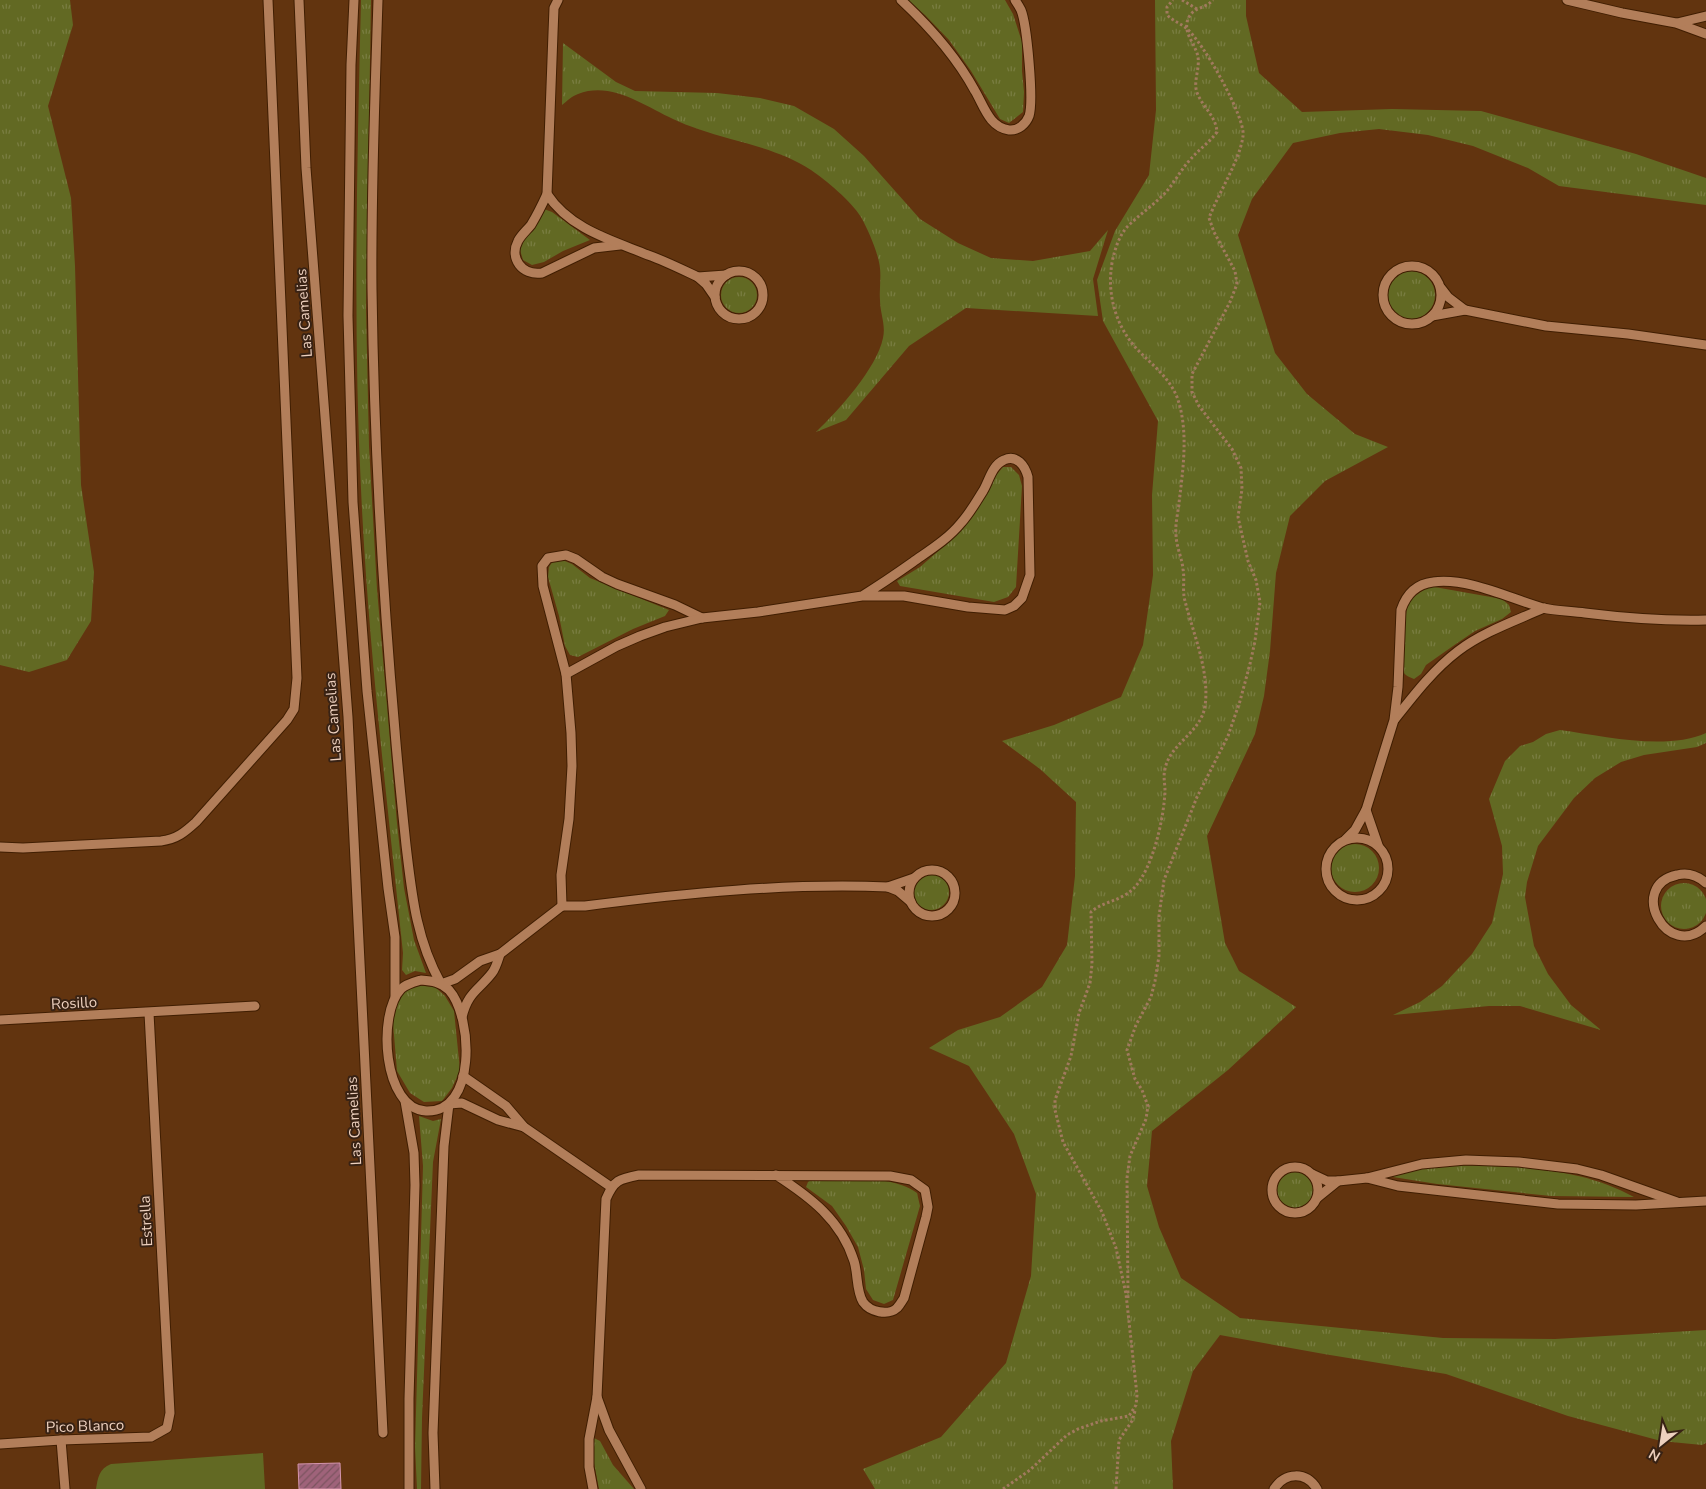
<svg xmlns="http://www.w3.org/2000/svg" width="1706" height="1489" viewBox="0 0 1706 1489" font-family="'Nunito Sans',sans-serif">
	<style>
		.grass { fill: url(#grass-tufts) }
		.pitch { fill: #626923 }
		.building { fill: url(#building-hatch); stroke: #d495ad }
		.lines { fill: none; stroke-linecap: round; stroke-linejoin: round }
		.minor-casing { stroke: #401e02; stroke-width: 11 }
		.path { stroke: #a17a5e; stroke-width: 3; stroke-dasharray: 2.5 2.5; stroke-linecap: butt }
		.minor { stroke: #b27e5a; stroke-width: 9 }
		.labels { text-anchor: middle; stroke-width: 4; stroke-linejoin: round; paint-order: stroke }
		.street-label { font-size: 15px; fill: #edd0be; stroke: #382214 }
	</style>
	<defs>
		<pattern id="grass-tufts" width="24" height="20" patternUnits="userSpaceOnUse" patternTransform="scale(1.25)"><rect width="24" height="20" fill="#626923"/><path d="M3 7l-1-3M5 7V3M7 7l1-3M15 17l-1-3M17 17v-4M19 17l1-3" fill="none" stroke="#797d41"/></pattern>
		<pattern id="building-hatch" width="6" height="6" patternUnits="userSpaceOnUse" patternTransform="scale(1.25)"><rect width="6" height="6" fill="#9f637a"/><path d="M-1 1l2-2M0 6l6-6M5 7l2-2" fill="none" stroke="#7c5460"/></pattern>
	</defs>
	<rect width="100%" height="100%" fill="#62340f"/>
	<!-- grass -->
	<g class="grass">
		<path d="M0 0H70L73 25 48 106 71 198 75 266 81 485 94 572 91 621 67 660 29 672 0 665Z"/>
		<path d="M361 0H371L366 309 369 446 377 589 397 823 404 888 414 940 426 973 415 971 406 975 402 970 403 953C387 799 368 645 361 489 353 327 357 163 361 0Z"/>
		<path d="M908 0H1005L1013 14 1022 42V71L1024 92 1023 112 1009 123 1000 119 971 71 949 40 925 15Z"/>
		<path d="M1155 0H1246V16L1259 73 1302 112 1392 109 1481 111 1636 154 1706 178V205L1559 186 1528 168 1473 146 1428 135 1379 129 1340 133 1293 143 1252 199 1238 235 1275 353 1307 394 1355 434 1388 447 1325 481 1290 516 1276 573 1270 651 1264 696 1255 734 1207 836 1225 943 1239 971 1296 1007 1228 1070 1152 1131 1147 1186 1159 1227 1181 1278 1240 1318 1443 1338 1555 1339 1706 1330V1443L1702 1445 1661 1441 1568 1416 1446 1374 1324 1354 1220 1335 1193 1371 1171 1441 1173 1489H875L863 1469 941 1437 1006 1363 1031 1276 1036 1194 1014 1134 969 1066 929 1048 958 1030 1000 1017 1042 987 1067 945 1075 876 1076 802 1040 769 1002 741 1054 725 1121 697 1143 645 1153 575 1152 495 1158 421 1103 321 1097 280 1115 231 1149 175 1156 110Z"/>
		<path d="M563 43 616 82 635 91 717 93 760 98 794 106 834 129 864 156 920 219 958 243 991 258 1033 261 1090 251 1108 230 1093 279 1098 316 966 308 909 346 846 420 816 432C838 411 877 368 883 338 886 325 880 313 880 300 879 288 882 275 879 262 876 248 868 230 861 217 851 201 827 181 811 170 778 148 735 142 698 129 690 126 681 123 673 119 644 106 612 81 578 94 572 96 567 101 562 105Z"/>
		<path d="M544 209 552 212 590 240 563 251 544 262 532 265 523 260 520 250 523 242Z"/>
		<circle cx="1411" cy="295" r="24"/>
		<circle cx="739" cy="295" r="18"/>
		<path d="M1003 467H1011L1019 475 1022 486 1016 587 1008 597 994 602 900 586 897 581 920 567 944 546 973 516 993 479Z"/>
		<path d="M560 559 572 564 590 578 669 610 665 616 633 629 578 657 570 655 565 646 559 616 548 577 549 567 553 561Z"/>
		<path d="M1429 586 1502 599 1509 605 1511 612 1502 619 1475 631 1453 646 1426 665 1421 674 1414 679C1410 677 1406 676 1404 673 1398 664 1406 618 1407 606L1411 599Z"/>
		<path d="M1560 730C1603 736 1666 751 1706 733V743L1697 747 1644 755 1621 762 1595 778 1574 798 1538 846 1527 882 1525 897 1534 946 1548 974 1571 1005 1601 1030 1520 1006H1489L1393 1015 1420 1002 1442 986 1472 954 1492 923 1503 874 1502 846 1489 799 1505 761 1520 746 1533 742 1546 734Z"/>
		<circle cx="1355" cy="868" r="24"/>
		<circle cx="931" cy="892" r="18"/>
		<circle cx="1684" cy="906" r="23"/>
		<path d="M414 985 435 987 445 996 454 1011 460 1070 452 1088 442 1101 424 1102 410 1093 397 1071 393 1023 397 1003 402 994Z"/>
		<path d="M419 1116 433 1121 441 1119 433 1162 422 1418 421 1489H417L415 1447 423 1166Z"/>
		<path d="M1449 1165C1511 1166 1578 1166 1634 1197L1551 1196 1437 1184 1393 1177 1397 1172Z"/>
		<circle cx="1295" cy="1190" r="18"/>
		<path d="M812 1179C845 1180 891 1174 917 1193L920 1206 893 1300 884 1304 873 1300 866 1289 864 1270 858 1247 846 1226 832 1206 806 1187 808 1182Z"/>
		<path d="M594 1438 600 1441 613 1465 634 1489H599L594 1463Z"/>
	</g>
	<!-- pitch -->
	<path class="pitch" d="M263 1453 265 1489H96C98 1477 99 1469 111 1464Z"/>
	<!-- building -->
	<path class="building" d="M340 1463 341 1489H299L298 1464Z"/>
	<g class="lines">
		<defs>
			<g id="minor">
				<path d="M299 0 306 168 348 717 383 1433"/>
				<path d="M354 0 351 65 348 316 353 502 367 691 388 888 395 937V997"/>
				<path d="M378 0C375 96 371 193 372 289 374 437 382 584 395 731 398 769 402 807 406 845 412 895 416 939 441 984L455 979 480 961 500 954 562 906"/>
				<path d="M558 0 554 8 553 33 547 194C542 205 537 215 531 225 527 230 521 235 518 241 509 258 522 276 542 273L594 248 620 245"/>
				<path d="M901 0C930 27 956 56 975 91 984 106 989 127 1009 130 1018 131 1026 124 1029 116 1034 101 1027 25 1021 10 1019 6 1017 3 1015 0"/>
				<path d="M1567 0 1622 13 1676 23 1706 34"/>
				<path d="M1677 23 1706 16"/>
				<path d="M547 194C570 229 611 240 648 255 665 261 681 269 698 277"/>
				<circle cx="1412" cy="295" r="29"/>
				<circle cx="739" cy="295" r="24"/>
				<path d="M715 297 706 284 698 277 726 275"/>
				<path d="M1465 310 1546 326 1628 334 1706 345"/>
				<path d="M1432 316 1465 310 1448 297 1441 288"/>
				<path d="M702 618 675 605 617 584 602 577 576 559 566 555 548 558 542 566 543 586 566 674 571 733 572 766 569 819 561 875 562 906H585C685 893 787 883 888 887"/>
				<path d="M566 674 617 646 640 636 665 627 702 618 758 612 862 596H904L968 607 1005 610 1014 606 1022 598 1030 575 1028 477C1025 466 1017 454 1004 460 992 465 989 481 983 491 976 502 970 513 961 523 948 539 930 550 913 562 896 574 880 585 862 596"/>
				<path d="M1395 719C1414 695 1433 670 1458 651 1483 632 1515 621 1544 608"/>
				<path d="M1366 810 1394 720 1398 687 1401 610C1406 595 1416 584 1433 582 1468 577 1511 599 1543 608 1556 611 1571 611 1585 613 1625 618 1665 621 1706 620"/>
				<circle cx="1357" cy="869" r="31"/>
				<path d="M1346 839 1355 830 1366 810 1378 845"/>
				<path d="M0 847 23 848 161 841C177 839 185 832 196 822L287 720 294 709 297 678 268 0"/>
				<circle cx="932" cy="893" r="23"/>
				<path d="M1706 883C1698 876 1688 872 1677 875 1626 886 1668 963 1706 926"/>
				<path d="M911 902 898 891 888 887 914 878"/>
				<path d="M421 980C432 981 441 982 449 990 473 1017 477 1113 426 1111 383 1109 377 1014 401 989 406 984 414 982 421 980Z"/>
				<path d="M462 1017C468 992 478 991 492 973 496 968 498 960 500 954"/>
				<path d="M0 1020 255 1006"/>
				<path d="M463 1076 506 1106 524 1127 611 1187"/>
				<path d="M405 1101 414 1153 415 1185 409 1399V1489"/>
				<circle cx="1295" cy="1190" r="23"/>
				<path d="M1312 1174 1327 1181H1338L1317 1198"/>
				<path d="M1367 1178 1398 1186 1558 1204 1636 1205 1706 1201"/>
				<path d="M1338 1181 1367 1178 1422 1164 1466 1160 1519 1162 1577 1169 1601 1175 1677 1202"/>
				<path d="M597 1397 609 1430 641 1489"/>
				<path d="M61 1440 65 1489"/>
				<path d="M0 1444 61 1440 151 1437 167 1428 170 1413 149 1013"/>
				<path d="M435 1489 433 1433 444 1146 449 1104 462 1103 498 1120 524 1127"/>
				<path d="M593 1489 589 1467V1439L597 1397 606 1199C614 1180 619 1179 639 1175L890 1176 911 1180 925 1190 928 1207 926 1217 904 1298C902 1301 900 1305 897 1308 888 1316 870 1312 863 1302 856 1291 858 1273 854 1261 841 1220 810 1197 776 1175"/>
				<path d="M1274 1489C1285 1472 1306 1471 1317 1489"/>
			</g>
		</defs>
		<!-- minor casing -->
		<use href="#minor" class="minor-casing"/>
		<!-- path -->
		<g class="path">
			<path d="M1182 0 1197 9"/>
			<path d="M1128 1298 1127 1178 1130 1156 1146 1119 1148 1106 1142 1090 1135 1079 1127 1050 1136 1025 1151 997 1155 981 1159 956V916L1164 880 1197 797 1228 736 1240 701 1250 664 1255 641 1260 602 1256 580 1248 561 1238 517 1242 489 1241 468 1232 449 1199 406 1192 392V374L1230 302 1237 284 1235 271 1214 232 1209 218C1218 194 1240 160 1243 136 1246 118 1202 40 1186 28 1180 23 1173 21 1167 15V7L1173 0"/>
			<path d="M1003 1489 1030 1470 1067 1435 1078 1429 1101 1421 1129 1416 1136 1405 1137 1395 1126 1294 1116 1248 1102 1212 1063 1142 1055 1110V1100L1071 1056 1079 1013 1090 983 1092 964 1091 912C1103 901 1120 902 1134 888 1153 868 1164 818 1165 791 1165 784 1163 776 1165 769 1170 743 1201 733 1205 706 1210 672 1193 633 1185 601 1182 590 1185 580 1183 569 1182 558 1176 546 1176 534 1175 524 1178 513 1179 503 1183 469 1189 430 1177 397 1168 376 1152 365 1137 349 1118 329 1108 299 1111 271 1112 257 1118 236 1128 226 1139 215 1151 207 1162 196 1173 186 1179 172 1189 161 1198 150 1209 143 1217 132 1216 117 1204 108 1198 95 1192 83 1200 70 1198 57 1196 44 1181 32 1189 17 1194 7 1205 9 1213 0"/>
			<path d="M1116 1489 1119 1440 1132 1421 1135 1411"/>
		</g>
		<!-- minor -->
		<use href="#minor" class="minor"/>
	</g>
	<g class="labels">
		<!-- street labels -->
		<g class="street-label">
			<text transform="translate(304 313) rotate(-94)" y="5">Las Camelias</text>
			<text transform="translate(333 717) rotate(-94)" y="5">Las Camelias</text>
			<text transform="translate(74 1003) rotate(-3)" y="5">Rosillo</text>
			<text transform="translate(354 1121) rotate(-93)" y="5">Las Camelias</text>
			<text transform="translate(146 1221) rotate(-93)" y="5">Estrella</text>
			<text transform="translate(85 1426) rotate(-2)" y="5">Pico Blanco</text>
		</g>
	</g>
	<!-- north arrow -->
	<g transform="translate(1661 1444) rotate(210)" stroke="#382214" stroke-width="4" paint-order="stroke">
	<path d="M0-4L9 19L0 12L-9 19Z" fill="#edd0be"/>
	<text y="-8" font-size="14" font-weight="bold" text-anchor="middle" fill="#edd0be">N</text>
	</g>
</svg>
